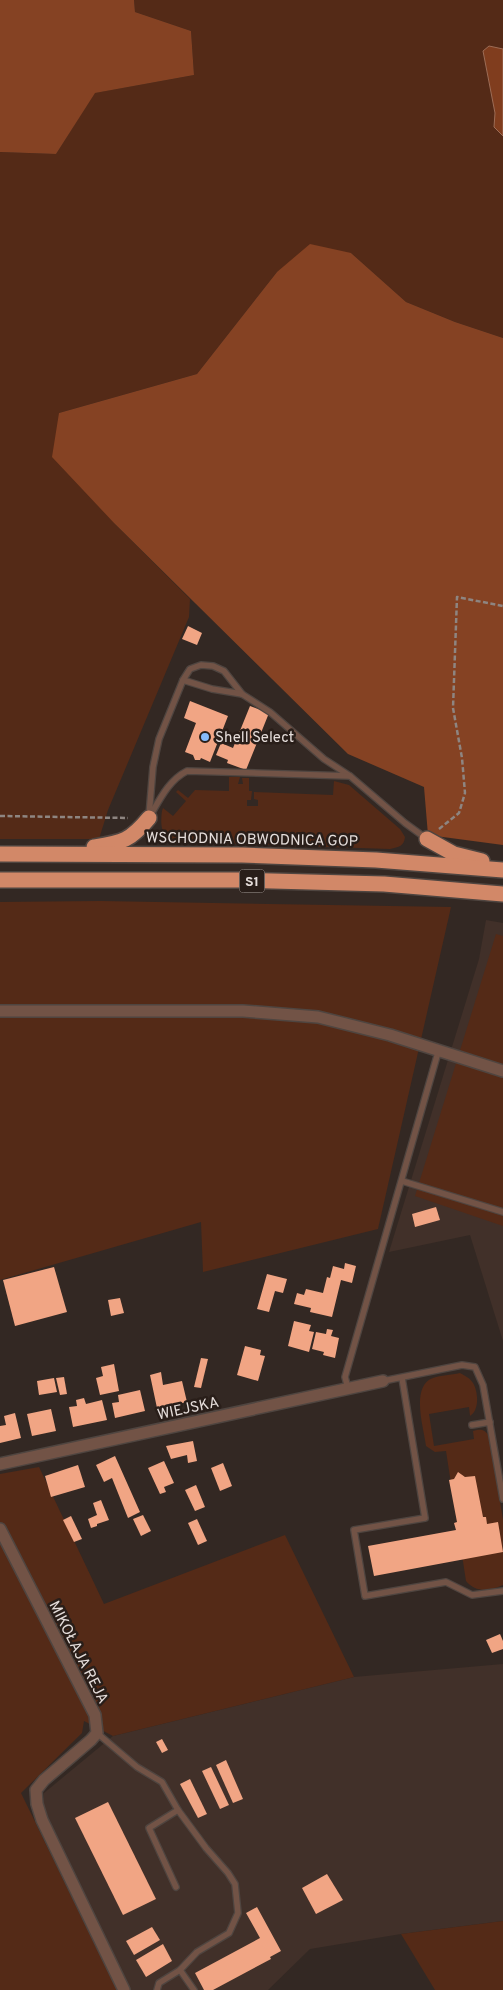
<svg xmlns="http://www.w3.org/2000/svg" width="503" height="1990" viewBox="0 0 503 1990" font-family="Overpass,sans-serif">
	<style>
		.built { fill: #413029 }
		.green { fill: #542a17 }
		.forest { fill: #854223 }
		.water { fill: #803d1e; stroke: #9e6d56 }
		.building { fill: #f1a584 }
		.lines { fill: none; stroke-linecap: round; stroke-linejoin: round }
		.service-casing { stroke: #4f4540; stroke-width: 8 }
		.minor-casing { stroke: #4f4540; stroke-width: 14 }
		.motorway-casing { stroke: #4f4540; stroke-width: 18 }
		.path { stroke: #8e8581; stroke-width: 2.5; stroke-dasharray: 5 2.5; stroke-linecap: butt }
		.service { stroke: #725346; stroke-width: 5.5 }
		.minor { stroke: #725346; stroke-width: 11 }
		.motorway { stroke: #d28868; stroke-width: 15 }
		.poi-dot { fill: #86bbfb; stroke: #291e19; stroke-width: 2 }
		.labels { text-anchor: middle; stroke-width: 5; stroke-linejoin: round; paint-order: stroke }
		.shield { fill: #291e19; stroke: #ada4a0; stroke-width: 1 }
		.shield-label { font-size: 14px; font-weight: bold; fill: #e5ddda }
		.poi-label { font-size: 15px; fill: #e5ddda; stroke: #291e19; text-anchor: start }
		.street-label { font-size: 15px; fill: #e5ddda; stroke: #291e19 }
	</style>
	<rect width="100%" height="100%" fill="#332823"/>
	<!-- built -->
	<g class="built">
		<path d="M486 920 503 923V1341L470 1235 389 1252 479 959Z"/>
		<path d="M503 1664V1921L401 1934 310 1949 268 1990H129L44 1814V1793L113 1736 354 1677Z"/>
	</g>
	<!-- green -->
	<g class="green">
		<path d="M134 0H503V49L489 46 483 52 495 113 494 127 503 136V338L455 322 406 302 351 253 277 272 197 374 59 413 115 524 190 599 189 617 108 810 99 839H0V152L56 154 94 93 194 75 191 31 135 12Z"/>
		<path d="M229 777H240L238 784H243L242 778H249V791H252L251 800H247V806H258V800L254 799V792L333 795 334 781 349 785 400 829 405 837C404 846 399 847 390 849L176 842C161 841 160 823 162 811L163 808 173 816 186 801 176 792 178 790 188 798 195 790 229 791Z"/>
		<path d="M100 901 451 907 378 1229 203 1272 201 1222 0 1280V902Z"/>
		<path d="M496 934 503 936V1226L415 1196Z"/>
		<path d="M460 1373C465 1376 469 1377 473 1383 478 1391 480 1410 470 1416L469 1407 429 1414 434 1446 474 1439 473 1431C481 1429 484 1429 489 1436L503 1520V1585C489 1591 476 1593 466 1581L446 1451 435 1452 426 1446C424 1429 410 1386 433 1378 441 1375 451 1375 460 1373Z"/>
		<path d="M39 1467 104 1604 285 1535 354 1677 113 1736 84 1721 82 1733 21 1793 117 1990H0V1474Z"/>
		<path d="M503 1921V1990H435L401 1934Z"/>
	</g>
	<!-- forest -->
	<g class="forest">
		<path d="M0 0H134L135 12 191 31 194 75 95 93 56 154 0 152Z"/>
		<path d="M310 244 351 253 406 302 455 322 503 338V845L428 835 424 787 348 754 115 524 52 457 59 413 197 374 277 272Z"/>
	</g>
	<!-- water -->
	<path class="water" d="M489 46 503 49V136L494 127 495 113 483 51Z"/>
	<!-- building -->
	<g class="building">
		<path d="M188 626 202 633 197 645 182 639Z"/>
		<path d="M190 701 228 716 210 762 201 758 200 760H195L193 755 185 752 196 723 184 718Z"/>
		<path d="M250 706 269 713 246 770 227 763 228 760 216 755 221 743 233 748Z"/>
		<path d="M436 1207 440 1220 415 1227 412 1214Z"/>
		<path d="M345 1263 356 1266 352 1283 341 1280 332 1317 310 1312 311 1308 294 1304 297 1293 304 1295 306 1289 323 1293 327 1277 330 1278 333 1266 344 1269Z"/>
		<path d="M54 1267 67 1312 15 1326 3 1280Z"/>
		<path d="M267 1274 287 1279 283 1293 275 1291 269 1312 257 1309Z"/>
		<path d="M120 1298 124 1313 111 1316 108 1300Z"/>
		<path d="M294 1321 311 1325 309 1331 314 1332 309 1352 288 1346Z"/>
		<path d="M327 1329 333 1330 331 1336 339 1338 335 1358 323 1355 324 1352 312 1349 316 1332 326 1334Z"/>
		<path d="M245 1346 261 1350 260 1355 265 1356 258 1381 237 1375Z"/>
		<path d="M201 1358 208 1359 201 1388 194 1387Z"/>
		<path d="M114 1364 119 1391 100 1395 96 1378 103 1376 101 1367Z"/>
		<path d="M161 1372 163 1385 182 1381 187 1402 157 1408 150 1375Z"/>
		<path d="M64 1377 67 1394 60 1395 56 1378Z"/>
		<path d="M54 1378 57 1392 39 1395 37 1381Z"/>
		<path d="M140 1390 145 1411 115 1418 112 1403 119 1402 118 1395Z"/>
		<path d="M84 1398 86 1404 102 1400 107 1420 73 1427 69 1407 77 1406 76 1400Z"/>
		<path d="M51 1409 56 1431 32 1436 27 1414Z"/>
		<path d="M15 1413 21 1438 0 1443V1426L6 1425 4 1416Z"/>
		<path d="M193 1441 197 1461 188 1463 187 1455 171 1459 166 1446Z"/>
		<path d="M115 1456 140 1512 128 1518 112 1478 104 1482 96 1465Z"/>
		<path d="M164 1461 174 1483 164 1487 166 1492 160 1494 148 1468Z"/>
		<path d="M223 1463 232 1486 220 1491 211 1468Z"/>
		<path d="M78 1465 85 1487 51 1497 45 1476Z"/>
		<path d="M458 1472 465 1477 475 1476 483 1517H486L487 1524 498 1522 503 1552 374 1576 368 1546 456 1530 454 1523 457 1522 449 1480 454 1479Z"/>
		<path d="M196 1485 205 1507 195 1511 185 1490Z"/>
		<path d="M101 1500 109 1520 97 1524V1526L91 1528 88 1519 97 1515 93 1503Z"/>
		<path d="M143 1515 151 1531 141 1536 133 1519Z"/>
		<path d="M71 1516 82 1539 74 1542 63 1520Z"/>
		<path d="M197 1519 207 1541 198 1545 188 1523Z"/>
		<path d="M500 1634 503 1641V1649L492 1653 486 1640Z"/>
		<path d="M162 1739 168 1750 162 1753 156 1742Z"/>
		<path d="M226 1760 243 1799 233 1803 216 1765Z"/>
		<path d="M211 1767 229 1805 220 1809 202 1771Z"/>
		<path d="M190 1779 207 1814 198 1818 180 1784Z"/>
		<path d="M108 1802 156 1899 123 1915 75 1818Z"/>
		<path d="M327 1874 343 1900 316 1914 302 1888Z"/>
		<path d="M257 1907 281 1951 270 1957 271 1959 213 1990H204L195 1973 260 1938 246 1913Z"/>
		<path d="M152 1927 160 1940 134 1955 126 1941Z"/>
		<path d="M163 1944 172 1961 146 1977 136 1960Z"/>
	</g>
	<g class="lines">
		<defs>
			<g id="service">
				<path d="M183 680 190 669 201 665 213 666 224 671 242 694"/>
				<path d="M149 816 153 767 159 739 183 680 212 689 242 694 270 712 324 759 350 776"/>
				<path d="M150 816C160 799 169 780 187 771L350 776 405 823 427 839"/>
				<path d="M402 1181 503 1212"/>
				<path d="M402 1378 425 1518 354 1530 365 1596 446 1582 472 1595 503 1591"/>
				<path d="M383 1381 462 1365 475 1367 483 1385 503 1499"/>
				<path d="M348 1388 345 1377 439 1049"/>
				<path d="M472 1425 490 1422"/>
				<path d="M97 1733 137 1767 162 1782 178 1810 206 1848 228 1873 235 1884 238 1913 229 1933 197 1952 180 1970 159 1983 157 1990"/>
				<path d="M176 1887 149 1828 178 1810"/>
				<path d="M180 1970 194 1990"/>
			</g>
			<g id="minor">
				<path d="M0 1011H243L318 1017 390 1035 503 1071"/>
				<path d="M0 1464 383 1381"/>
				<path d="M0 1529 95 1715 97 1733 91 1740 44 1780 36 1790 37 1804 42 1820 124 1990"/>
			</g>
			<g id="motorway">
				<path d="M427 839 454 854 482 861"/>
				<path d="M94 847C123 842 130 841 149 818"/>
				<path d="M0 854 242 855 376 860 503 870"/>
				<path d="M0 880H239L384 884 503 894"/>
			</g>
		</defs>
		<!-- service casing -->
		<use href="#service" class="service-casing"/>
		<!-- minor casing -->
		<use href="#minor" class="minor-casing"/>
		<!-- motorway casing -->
		<use href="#motorway" class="motorway-casing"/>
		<!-- path -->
		<g class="path">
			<path d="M0 816 128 818"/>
			<path d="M439 829 459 813 465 793 462 758 453 708 457 597 503 606"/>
		</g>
		<!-- service -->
		<use href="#service" class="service"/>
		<!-- minor -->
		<use href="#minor" class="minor"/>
		<!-- motorway -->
		<use href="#motorway" class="motorway"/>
	</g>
	<!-- markers -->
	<circle class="poi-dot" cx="205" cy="737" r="5"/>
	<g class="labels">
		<!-- shield labels -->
		<rect class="shield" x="239.5" y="869.5" width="25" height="23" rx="4"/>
		<g class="shield-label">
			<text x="252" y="886">S1</text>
		</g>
		<!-- poi labels -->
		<g class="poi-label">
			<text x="215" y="742">Shell Select</text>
		</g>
		<!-- street labels -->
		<g class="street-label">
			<text transform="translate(252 839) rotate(1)" y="5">WSCHODNIA OBWODNICA GOP</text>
			<text transform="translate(188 1408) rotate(-12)" y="5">WIEJSKA</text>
			<text transform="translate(79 1652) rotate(63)" y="5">MIKOŁAJA REJA</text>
		</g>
	</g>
</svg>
